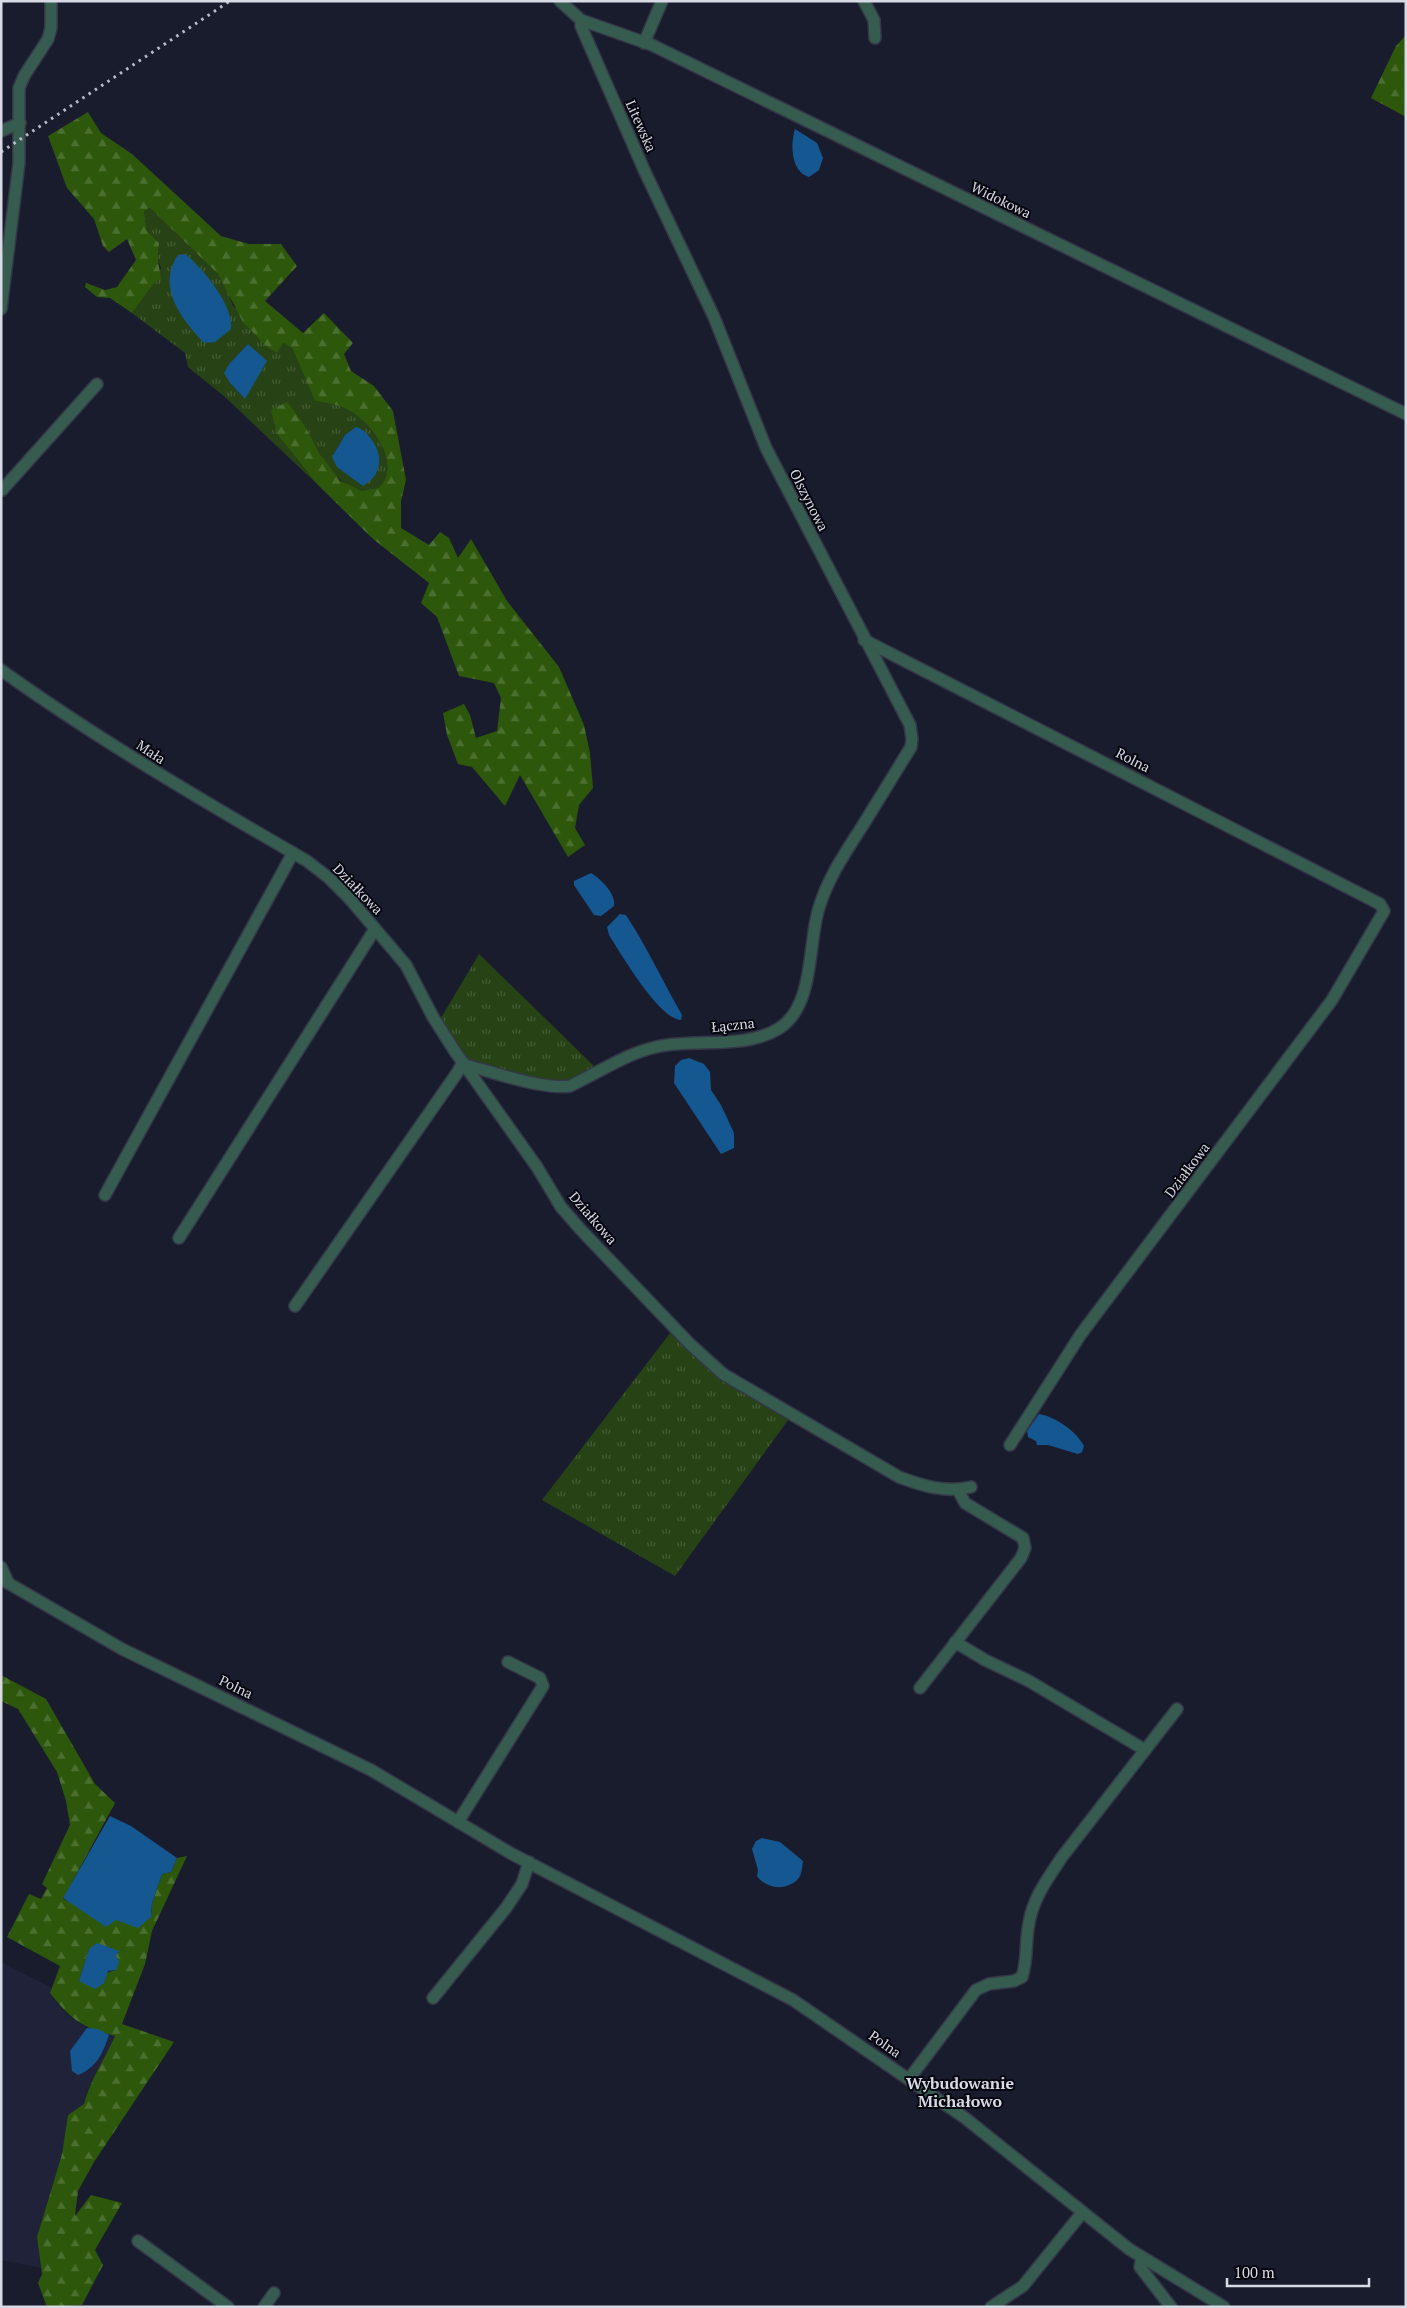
<svg xmlns="http://www.w3.org/2000/svg" width="1407" height="2308" viewBox="0 0 1407 2308" font-family="'PT Serif',serif">
	<style>
		.built { fill: #1f2239 }
		.grass { fill: url(#grass-tufts); fill-rule: evenodd }
		.forest { fill: url(#forest-firs); fill-rule: evenodd }
		.water { fill: #155891 }
		.lines { fill: none; stroke-linecap: round; stroke-linejoin: round }
		.minor-casing { stroke: #343747; stroke-width: 14 }
		.minor { stroke: #355c4e; stroke-width: 11 }
		.rail { stroke: #babcc9; stroke-width: 3; stroke-dasharray: 2.5 5; stroke-linecap: butt }
		.labels { text-anchor: middle; stroke-width: 4; stroke-linejoin: round; paint-order: stroke }
		.street-label { font-size: 14px; fill: #d8dae6; stroke: #06070e }
		.quarter-label { font-size: 16px; font-weight: bold; fill: #d8dae6; stroke: #06070e }
	</style>
	<defs>
		<pattern id="grass-tufts" width="24" height="20" patternUnits="userSpaceOnUse" patternTransform="scale(1.25)"><rect width="24" height="20" fill="#274315"/><path d="M3 7l-1-3M5 7V3M7 7l1-3M15 17l-1-3M17 17v-4M19 17l1-3" fill="none" stroke="#465e37"/></pattern>
		<pattern id="forest-firs" width="22" height="20" patternUnits="userSpaceOnUse" patternTransform="scale(1.25)"><rect width="22" height="20" fill="#2d570b"/><path d="M5 1l3.5 6h-7zM16 11l3.5 6h-7z" fill="#4b6f2f"/></pattern>
	</defs>
	<rect width="100%" height="100%" fill="#191c2d"/>
	<!-- built -->
	<path class="built" d="M1 1962 52 1988 50 1994 67 2015 87 2028 115 2036 105 2060 88 2088 84 2104 68 2115 62 2154 37 2237 41 2268 1 2260Z"/>
	<!-- grass -->
	<g class="grass">
		<path d="M150 208 218 274 228 292 233 306 283 343 292 348 315 401C325 403 337 404 346 409 367 419 396 453 385 479 384 482 380 486 378 488 373 489 367 491 362 491 335 488 316 447 305 426L277 434 317 484 225 397 188 367 185 353 132 313 155 282 161 268 158 260 159 243 145 230 144 211ZM248 344 245 398H244L230 383V363ZM362 429 373 442 332 457 345 435Z"/>
		<path d="M479 954 596 1068 561 1084 468 1062 441 1018Z"/>
		<path d="M671 1332 715 1375 791 1416 675 1576 542 1500Z"/>
	</g>
	<!-- forest -->
	<g class="forest">
		<path d="M1406 35V117L1371 98 1396 46Z"/>
		<path d="M88 112 101 133 132 154 221 236 249 244H281L297 266 265 301 303 333 324 313 353 343 344 354 351 371 374 386 393 411 406 480 401 501V528L429 545 440 532 449 538 458 558 471 539 507 601 559 667 584 725 590 753 593 788 579 805 575 828 585 845 568 857 520 775 505 806 472 767 458 764 447 735 443 713 464 704 470 715 476 738 497 731 501 698 494 683 459 676 437 617 421 603 429 583 373 539 317 484 277 434 271 410 287 402 305 426 320 454 340 481 362 491 378 488C380 486 384 482 385 479 396 453 367 419 346 409 337 404 325 403 315 401L292 348 283 343 277 353 266 346 243 322 218 274 150 208 144 211 146 230 159 243 158 260 161 279 155 282 132 313 110 298 97 297 85 287 86 283 105 290 117 287 136 260 127 239 109 252 103 246 94 219 67 188 48 136Z"/>
		<path d="M1 1675 46 1699 95 1784 115 1803 63 1899 116 1920 151 1917 152 1903 162 1874 171 1872 177 1858 187 1856 152 1931 145 1964 122 2024 174 2042 94 2162 78 2191 75 2216 91 2195 122 2203 95 2250 103 2265 82 2305 47 2307 38 2283 42 2274 37 2237 62 2154 68 2115 84 2104C90 2080 105 2059 115 2036 82 2027 72 2021 50 1993L60 1966 7 1937 29 1894 41 1899 47 1888 42 1884 70 1825 66 1801 57 1772 18 1709 1 1701ZM89 1949 116 1970 79 1981Z"/>
	</g>
	<!-- water -->
	<g class="water">
		<path d="M795 129 817 143 823 158 819 170 809 177C791 172 790 145 795 129Z"/>
		<path d="M185 254C203 268 234 306 231 329L215 342 204 343C181 319 156 286 178 255Z"/>
		<path d="M248 344 267 361 245 399 230 383 224 373 230 363Z"/>
		<path d="M356 427C364 429 366 433 371 439 384 456 382 475 363 486L337 467 332 457 345 435Z"/>
		<path d="M591 873C601 879 616 894 614 906L601 916 594 915 574 885V881Z"/>
		<path d="M620 914 626 915C647 947 663 982 682 1015L681 1020C659 1019 621 954 609 935L607 927Z"/>
		<path d="M689 1058 704 1064 710 1072 711 1090 721 1105 734 1133V1148L721 1154 674 1083 675 1066 681 1060Z"/>
		<path d="M1039 1414C1056 1417 1076 1431 1084 1446L1082 1452 1078 1454 1048 1445H1037L1036 1441 1028 1437 1027 1431Z"/>
		<path d="M110 1816 131 1826 177 1858 171 1872 162 1874 152 1903 151 1917 138 1928 116 1920 106 1927 63 1898Z"/>
		<path d="M762 1838 780 1842 803 1861C802 1867 802 1876 797 1880 785 1891 766 1889 757 1876L758 1870 752 1849 756 1841Z"/>
		<path d="M97 1943 119 1951 116 1956 119 1962 116 1970 108 1971 104 1983 95 1989 79 1981 89 1949Z"/>
		<path d="M87 2028 98 2029 109 2035C103 2053 96 2068 78 2075L72 2071 70 2051Z"/>
	</g>
	<g class="lines">
		<defs>
			<g id="minor">
				<path d="M560 1 581 20 652 45 1406 414"/>
				<path d="M864 1 874 20 875 38"/>
				<path d="M644 43 662 1"/>
				<path d="M1 131 20 123"/>
				<path d="M1 309 19 163V88L24 76 48 39 51 28V1"/>
				<path d="M2 490 97 384"/>
				<path d="M864 640 1380 904 1384 911 1332 1000 1081 1334 1010 1445"/>
				<path d="M1 670C99 740 203 801 307 861L329 878 349 898 406 965 433 1017 456 1053 537 1167 561 1207 581 1230 690 1344 723 1374 899 1477C923 1486 945 1493 971 1487"/>
				<path d="M465 1065C494 1072 542 1090 570 1086 598 1073 625 1054 656 1047 694 1038 743 1050 778 1029 814 1008 808 947 818 911 827 879 845 853 863 825 879 799 895 773 911 747L912 739 910 725 766 448 714 317 645 172 581 26V20"/>
				<path d="M105 1195 293 853"/>
				<path d="M179 1238 375 929"/>
				<path d="M295 1306 457 1073 463 1062"/>
				<path d="M1 1567 8 1582"/>
				<path d="M1 1579 122 1649 371 1770 512 1854 793 2000 965 2118 1129 2249 1224 2307"/>
				<path d="M955 1642 985 1660 1029 1681 1145 1750"/>
				<path d="M920 1688 1021 1558 1025 1548 1023 1538 965 1503 958 1490"/>
				<path d="M458 1822 543 1686 540 1678 508 1662"/>
				<path d="M433 1998 506 1908 522 1884 529 1862"/>
				<path d="M909 2079 976 1990 989 1984 1014 1981 1022 1977C1028 1959 1025 1941 1029 1923 1033 1898 1048 1878 1062 1857L1177 1709"/>
				<path d="M138 2241 228 2307"/>
				<path d="M1142 2257 1140 2267 1171 2307"/>
				<path d="M264 2307 274 2293"/>
				<path d="M991 2307 1023 2286 1082 2213"/>
			</g>
		</defs>
		<!-- minor casing -->
		<use href="#minor" class="minor-casing"/>
		<!-- minor -->
		<use href="#minor" class="minor"/>
		<!-- rail -->
		<path class="rail" d="M1 152 230 1"/>
	</g>
	<g class="labels">
		<!-- street labels -->
		<g class="street-label">
			<text transform="translate(641 126) rotate(66)" y="5">Litewska</text>
			<text transform="translate(1001 200) rotate(26)" y="5">Widokowa</text>
			<text transform="translate(809 500) rotate(63)" y="5">Olszynowa</text>
			<text transform="translate(151 752) rotate(33)" y="5">Mała</text>
			<text transform="translate(1133 760) rotate(27)" y="5">Rolna</text>
			<text transform="translate(358 889) rotate(46)" y="5">Działkowa</text>
			<text transform="translate(733 1025) rotate(-6)" y="5">Łączna</text>
			<text transform="translate(1187 1170) rotate(-53)" y="5">Działkowa</text>
			<text transform="translate(593 1218) rotate(49)" y="5">Działkowa</text>
			<text transform="translate(236 1687) rotate(26)" y="5">Polna</text>
			<text transform="translate(885 2044) rotate(35)" y="5">Polna</text>
		</g>
		<!-- quarter labels -->
		<g class="quarter-label">
			<text x="960" y="2089">Wybudowanie<tspan x="960" dy="18">Michałowo</tspan></text>
		</g>
	</g>
	<!-- border -->
	<rect width="1407" height="2308" fill="none" stroke="#d8dae6" stroke-width="5"/>
	<!-- scale -->
	<path d="M1227 2278v8h142v-8" fill="none" stroke="#d8dae6" stroke-width="2.5"/>
	<text x="1234" y="2278" font-size="15" fill="#d8dae6" stroke="#06070e" stroke-width="4" paint-order="stroke">100 m</text>
</svg>
